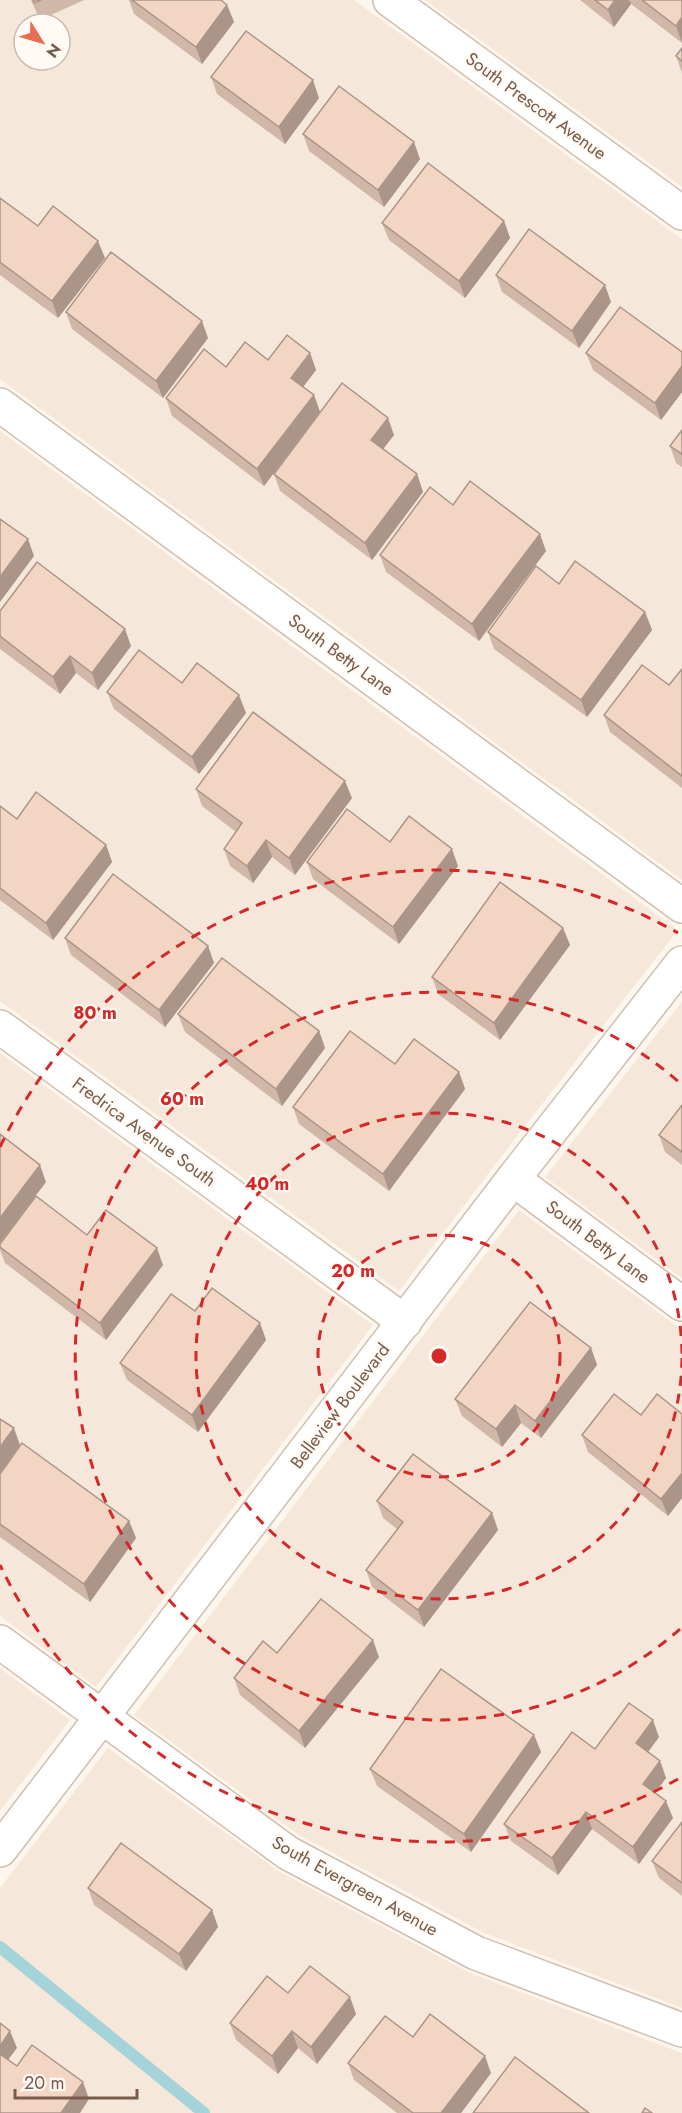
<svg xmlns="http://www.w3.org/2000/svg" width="682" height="2113" viewBox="0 0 682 2113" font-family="Jost,sans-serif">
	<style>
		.residential { fill: #f5e8da; fill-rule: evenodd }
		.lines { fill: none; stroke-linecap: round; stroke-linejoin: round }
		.stream { stroke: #a5d3da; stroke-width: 12 }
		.minor-casing { stroke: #d1beb0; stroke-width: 36 }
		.minor { stroke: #fff; stroke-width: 33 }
		.wall { fill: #d1b7a8 }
		.shaded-wall { fill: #aa9588 }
		.building { fill: #f3d5c3; stroke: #aa9588; stroke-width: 1.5 }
		.ring { fill: none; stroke: #d62828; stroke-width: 3; stroke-dasharray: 10 8 }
		.labels { text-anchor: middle; stroke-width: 4.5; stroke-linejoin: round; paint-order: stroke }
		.street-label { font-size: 18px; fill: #7a5c4d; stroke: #fffaf3 }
		.centre { fill: #d62828; stroke: #fffaf3; stroke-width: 3 }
		.ring-label { font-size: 18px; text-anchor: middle; font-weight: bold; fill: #d62828; stroke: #fffaf3; stroke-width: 4.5; stroke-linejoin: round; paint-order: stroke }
	</style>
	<rect width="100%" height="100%" fill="#fdf6ec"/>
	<!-- residential -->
	<g class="residential">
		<path d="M0 0H354L682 239V880L0 379ZM24 24H60V60H24Z"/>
		<path d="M425 0H682V187Z"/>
		<path d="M0 431 678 930 507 1149 399 1291 0 1001Z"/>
		<path d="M682 1002V1278L545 1177Z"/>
		<path d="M0 1053 373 1325 96 1687 0 1616Z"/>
		<path d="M519 1210 682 1330V2008L484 1933 299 1835 134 1715Z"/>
		<path d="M0 1668 70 1720 0 1811Z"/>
		<path d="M108 1748 280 1872 470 1973 682 2053V2113H0V1888Z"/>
	</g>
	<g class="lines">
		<!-- stream -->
		<path class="stream" d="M0 1947 204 2113"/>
		<defs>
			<g id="minor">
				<path d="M390 0 682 213"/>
				<path d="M0 405 682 906"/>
				<path d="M0 1027 405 1322"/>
				<path d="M513 1179 682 1304"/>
				<path d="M0 1642 288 1853 476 1953 682 2030"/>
				<path d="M0 1850 513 1179 682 963"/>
			</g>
		</defs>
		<!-- minor casing -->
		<use href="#minor" class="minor-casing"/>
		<!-- minor -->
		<use href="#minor" class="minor"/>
	</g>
	<!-- wall -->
	<g class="wall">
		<path d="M31 0H84L40 20Z"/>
		<path d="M129 0H221L227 5 234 22 202 64 134 14Z"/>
		<path d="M580 0H682V43L631 4 614 27Z"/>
		<path d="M682 48V73L676 56Z"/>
		<path d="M211 77 319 98 285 144 217 94Z"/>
		<path d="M303 134 420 159 384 207 309 151Z"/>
		<path d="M0 198 38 226 105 258 58 318 0 275Z"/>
		<path d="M504 221 510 238 465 298 389 240 382 223Z"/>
		<path d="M496 275 611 302 579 348 502 292Z"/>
		<path d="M66 312 208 338 163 398 72 329Z"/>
		<path d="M682 352V392L661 420 593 370 586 353Z"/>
		<path d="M310 353 316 370 303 387 314 395 320 412 264 486 172 416 166 398 226 367Z"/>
		<path d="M682 430V467L676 463 670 446Z"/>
		<path d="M394 435 383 449 417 474 423 492 372 560 280 491 274 474Z"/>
		<path d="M453 505 546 551 479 641 386 572 380 555Z"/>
		<path d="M559 584 645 612 652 630 587 717 494 649 488 632Z"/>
		<path d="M0 611 131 646 98 690 76 673 60 694 0 649Z"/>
		<path d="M682 669V788L610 732 604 715 669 685Z"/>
		<path d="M182 683 246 713 199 774 114 709 107 692Z"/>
		<path d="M196 789 352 798 295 875 272 857 253 883 230 866 224 849 236 832 202 806Z"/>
		<path d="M0 806 17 819 106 845 112 862 53 940 0 900Z"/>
		<path d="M390 842 458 866 399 944 313 879 307 862Z"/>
		<path d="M563 928 570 945 500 1040 438 994 432 977Z"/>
		<path d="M65 938 208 946 214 963 165 1027 71 955Z"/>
		<path d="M178 1014 319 1031 325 1048 282 1106 185 1032Z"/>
		<path d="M395 1064 459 1072 465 1089 389 1191 299 1124 293 1107Z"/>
		<path d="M682 1105V1165L665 1152 659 1135Z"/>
		<path d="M87 1235 163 1265 106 1340 5 1263 0 1250V1247Z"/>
		<path d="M195 1311 260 1323 266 1340 198 1432 127 1380 120 1363Z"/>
		<path d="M591 1348 597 1365 541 1438 521 1423 502 1447 462 1416 455 1399Z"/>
		<path d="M682 1414V1498L668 1516 588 1452 582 1435 641 1415Z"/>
		<path d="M0 1474 129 1521 136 1538 90 1602 0 1537Z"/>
		<path d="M377 1501 492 1513 498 1530 424 1627 372 1587 366 1570 397 1529 383 1518Z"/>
		<path d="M277 1653 379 1657 305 1748 240 1695 234 1678Z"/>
		<path d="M534 1735 541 1752 471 1852 377 1786 370 1769Z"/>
		<path d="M659 1737 648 1752 660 1761 666 1778 655 1793 673 1818 639 1864 592 1829 558 1875 511 1841 504 1824 595 1749Z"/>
		<path d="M682 1822V1896L659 1878 652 1861Z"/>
		<path d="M88 1888 212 1910 218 1927 186 1971 94 1905Z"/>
		<path d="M288 1993 356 2014 317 2064 298 2048 278 2074 236 2040 230 2023Z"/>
		<path d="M413 2037 491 2073 461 2113H397L354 2080 348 2063Z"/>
	</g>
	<!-- shaded-wall -->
	<g class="shaded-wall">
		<path d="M615 0H629L631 4 614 27 608 10Z"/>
		<path d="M227 5 234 22 202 64 196 47Z"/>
		<path d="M682 17V43L676 26Z"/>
		<path d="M313 80 319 98 285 144 279 127Z"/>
		<path d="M414 142 420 159 384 207 378 190Z"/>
		<path d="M504 221 510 238 465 298 459 281Z"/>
		<path d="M98 241 105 258 58 318 52 301Z"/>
		<path d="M605 285 611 302 579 348 572 331Z"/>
		<path d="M202 321 208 338 163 398 156 381Z"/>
		<path d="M310 353 316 370 297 395 291 378Z"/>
		<path d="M682 366V392L661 420 655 403Z"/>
		<path d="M314 395 320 412 264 486 257 469Z"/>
		<path d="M388 418 394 435 377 457 371 440Z"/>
		<path d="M417 474 423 492 372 560 365 543Z"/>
		<path d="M540 534 546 551 479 641 472 624Z"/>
		<path d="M28 539 34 556 0 602V577Z"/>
		<path d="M645 612 652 630 587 717 581 700Z"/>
		<path d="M125 629 131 646 98 690 92 673Z"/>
		<path d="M70 656 76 673 60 694 53 677Z"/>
		<path d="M239 695 246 713 199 774 192 757Z"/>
		<path d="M345 781 352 798 295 875 289 858Z"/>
		<path d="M266 840 272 857 253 883 247 866Z"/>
		<path d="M106 845 112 862 53 940 46 923Z"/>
		<path d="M452 849 458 866 399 944 393 927Z"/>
		<path d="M563 928 570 945 500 1040 494 1023Z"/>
		<path d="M208 946 214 963 165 1027 159 1010Z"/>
		<path d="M319 1031 325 1048 282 1106 276 1089Z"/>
		<path d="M459 1072 465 1089 389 1191 383 1174Z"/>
		<path d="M40 1165 46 1182 0 1243V1218Z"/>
		<path d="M157 1248 163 1265 106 1340 100 1323Z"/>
		<path d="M260 1323 266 1340 198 1432 192 1415Z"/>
		<path d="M591 1348 597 1365 541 1438 535 1421Z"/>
		<path d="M515 1405 521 1423 502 1447 496 1429Z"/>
		<path d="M14 1428 20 1445 0 1473V1447Z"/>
		<path d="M682 1473V1498L668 1516 661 1499Z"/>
		<path d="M492 1513 498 1530 424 1627 418 1610Z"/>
		<path d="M129 1521 136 1538 90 1602 84 1584Z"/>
		<path d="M373 1640 379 1657 305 1748 299 1731Z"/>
		<path d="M653 1720 659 1737 642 1760 636 1743Z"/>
		<path d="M534 1735 541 1752 471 1852 464 1834Z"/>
		<path d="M660 1761 666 1778 649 1801 643 1784Z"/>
		<path d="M666 1801 673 1818 639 1864 633 1847Z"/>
		<path d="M586 1812 592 1829 558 1875 552 1858Z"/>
		<path d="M212 1910 218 1927 186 1971 179 1954Z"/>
		<path d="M350 1997 356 2014 317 2064 311 2047Z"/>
		<path d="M10 2031 17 2048 2 2068 0 2061V2046Z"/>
		<path d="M292 2031 298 2048 278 2074 272 2056Z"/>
		<path d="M485 2056 491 2073 461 2113H441Z"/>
		<path d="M83 2082 89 2099 80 2113H61Z"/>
	</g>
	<!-- building -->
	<g class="building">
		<path d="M33 0H41L34 3Z"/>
		<path d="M132 0H221L227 5 196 47Z"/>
		<path d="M595 0H615L608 10Z"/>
		<path d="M642 0H682V17L676 26Z"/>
		<path d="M246 31 313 80 279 127 211 77Z"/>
		<path d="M682 48V61L676 56Z"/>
		<path d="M339 86 414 142 378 190 303 134Z"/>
		<path d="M428 163 504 221 459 281 382 223Z"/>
		<path d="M0 198 38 226 53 206 98 241 52 301 0 262Z"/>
		<path d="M529 229 605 285 572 331 496 275Z"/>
		<path d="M111 252 202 321 156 381 66 312Z"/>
		<path d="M620 307 682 352V366L655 403 586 353Z"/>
		<path d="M287 335 310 353 291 378 314 395 257 469 166 398 204 349 226 367 245 342 268 360Z"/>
		<path d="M342 383 388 418 371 440 417 474 365 543 274 474Z"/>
		<path d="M682 430V454L670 446Z"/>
		<path d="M470 481 540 534 472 624 380 555 430 487 453 505Z"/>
		<path d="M0 519 28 539 0 577Z"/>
		<path d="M575 561 645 612 581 700 488 632 536 566 559 584Z"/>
		<path d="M37 562 125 629 92 673 70 656 53 677 0 636V611Z"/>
		<path d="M139 650 182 683 197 663 239 695 192 757 107 692Z"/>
		<path d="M642 665 669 685 682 669V776L604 715Z"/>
		<path d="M253 712 345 781 289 858 266 840 247 866 224 849 242 823 196 789Z"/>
		<path d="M36 792 106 845 46 923 0 888V806L17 819Z"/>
		<path d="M347 809 390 842 409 816 452 849 393 927 307 862Z"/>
		<path d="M113 874 208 946 159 1010 65 938Z"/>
		<path d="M500 882 563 928 494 1023 432 977Z"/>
		<path d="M222 958 319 1031 276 1089 178 1014Z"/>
		<path d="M350 1031 395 1064 414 1039 459 1072 383 1174 293 1107Z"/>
		<path d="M682 1105V1152L659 1135Z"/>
		<path d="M0 1134 40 1165 0 1218Z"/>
		<path d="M36 1196 87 1235 106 1210 157 1248 100 1323 0 1247V1244Z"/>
		<path d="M212 1288 260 1323 192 1415 120 1363 171 1294 195 1311Z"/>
		<path d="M530 1302 591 1348 535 1421 515 1405 496 1429 455 1399Z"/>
		<path d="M614 1394 641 1415 657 1394 682 1414V1473L661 1499 582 1435Z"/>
		<path d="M0 1419 14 1428 0 1447Z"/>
		<path d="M22 1443 129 1521 84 1584 0 1524V1474Z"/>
		<path d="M413 1454 492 1513 418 1610 366 1570 403 1522 377 1501Z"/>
		<path d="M321 1599 373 1640 299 1731 234 1678 263 1641 277 1653Z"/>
		<path d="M441 1669 534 1735 464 1834 370 1769Z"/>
		<path d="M629 1703 653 1720 636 1743 660 1761 643 1784 666 1801 633 1847 586 1812 552 1858 504 1824 572 1732 595 1749Z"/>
		<path d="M682 1822V1883L652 1861Z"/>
		<path d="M121 1843 212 1910 179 1954 88 1888Z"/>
		<path d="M310 1966 350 1997 311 2047 292 2031 272 2056 230 2023 267 1976 288 1993Z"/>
		<path d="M430 2014 485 2056 441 2113H413L348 2063 385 2016 413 2037Z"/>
		<path d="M0 2023 10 2031 0 2046Z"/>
		<path d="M32 2045 83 2082 61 2113H0V2054L17 2066Z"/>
		<path d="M515 2057 589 2113H473Z"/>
		<path d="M645 2108 652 2113H642Z"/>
	</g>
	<!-- distance rings -->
	<g class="ring">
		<circle cx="439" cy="1356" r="121"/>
		<path d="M682 1358A243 243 0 1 1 682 1354"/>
		<path d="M680 1629A364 364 0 1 1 680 1083"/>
		<path d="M678 1779A486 486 0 0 1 0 1565M0 1147A486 486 0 0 1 678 933"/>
	</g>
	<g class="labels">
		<!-- street labels -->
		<g class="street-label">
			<text transform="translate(536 106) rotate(36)" y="6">South Prescott Avenue</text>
			<text transform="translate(341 655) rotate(36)" y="6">South Betty Lane</text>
			<text transform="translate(144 1132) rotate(36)" y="6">Fredrica Avenue South</text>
			<text transform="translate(598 1242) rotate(37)" y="6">South Betty Lane</text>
			<text transform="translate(340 1406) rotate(-53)" y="6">Belleview Boulevard</text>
			<text transform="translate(355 1886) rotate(29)" y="6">South Evergreen Avenue</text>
		</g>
	</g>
	<circle cx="439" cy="1356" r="9" class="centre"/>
	<g class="ring-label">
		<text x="95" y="1019">80 m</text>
		<text x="182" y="1105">60 m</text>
		<text x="267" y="1190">40 m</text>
		<text x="353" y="1277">20 m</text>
	</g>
	<!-- north arrow -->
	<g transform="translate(42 42) rotate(127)"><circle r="28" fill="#fffaf3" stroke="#cabbb1" stroke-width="1.5"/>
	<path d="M0-4.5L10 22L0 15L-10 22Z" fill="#e76f51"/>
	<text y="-9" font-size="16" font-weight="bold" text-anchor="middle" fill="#7a5c4d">N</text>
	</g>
	<!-- scale -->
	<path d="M15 2089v9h122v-9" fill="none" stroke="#7a5c4d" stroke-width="3"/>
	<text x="24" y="2089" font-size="18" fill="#7a5c4d" stroke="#fffaf3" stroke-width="4.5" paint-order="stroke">20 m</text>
</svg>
